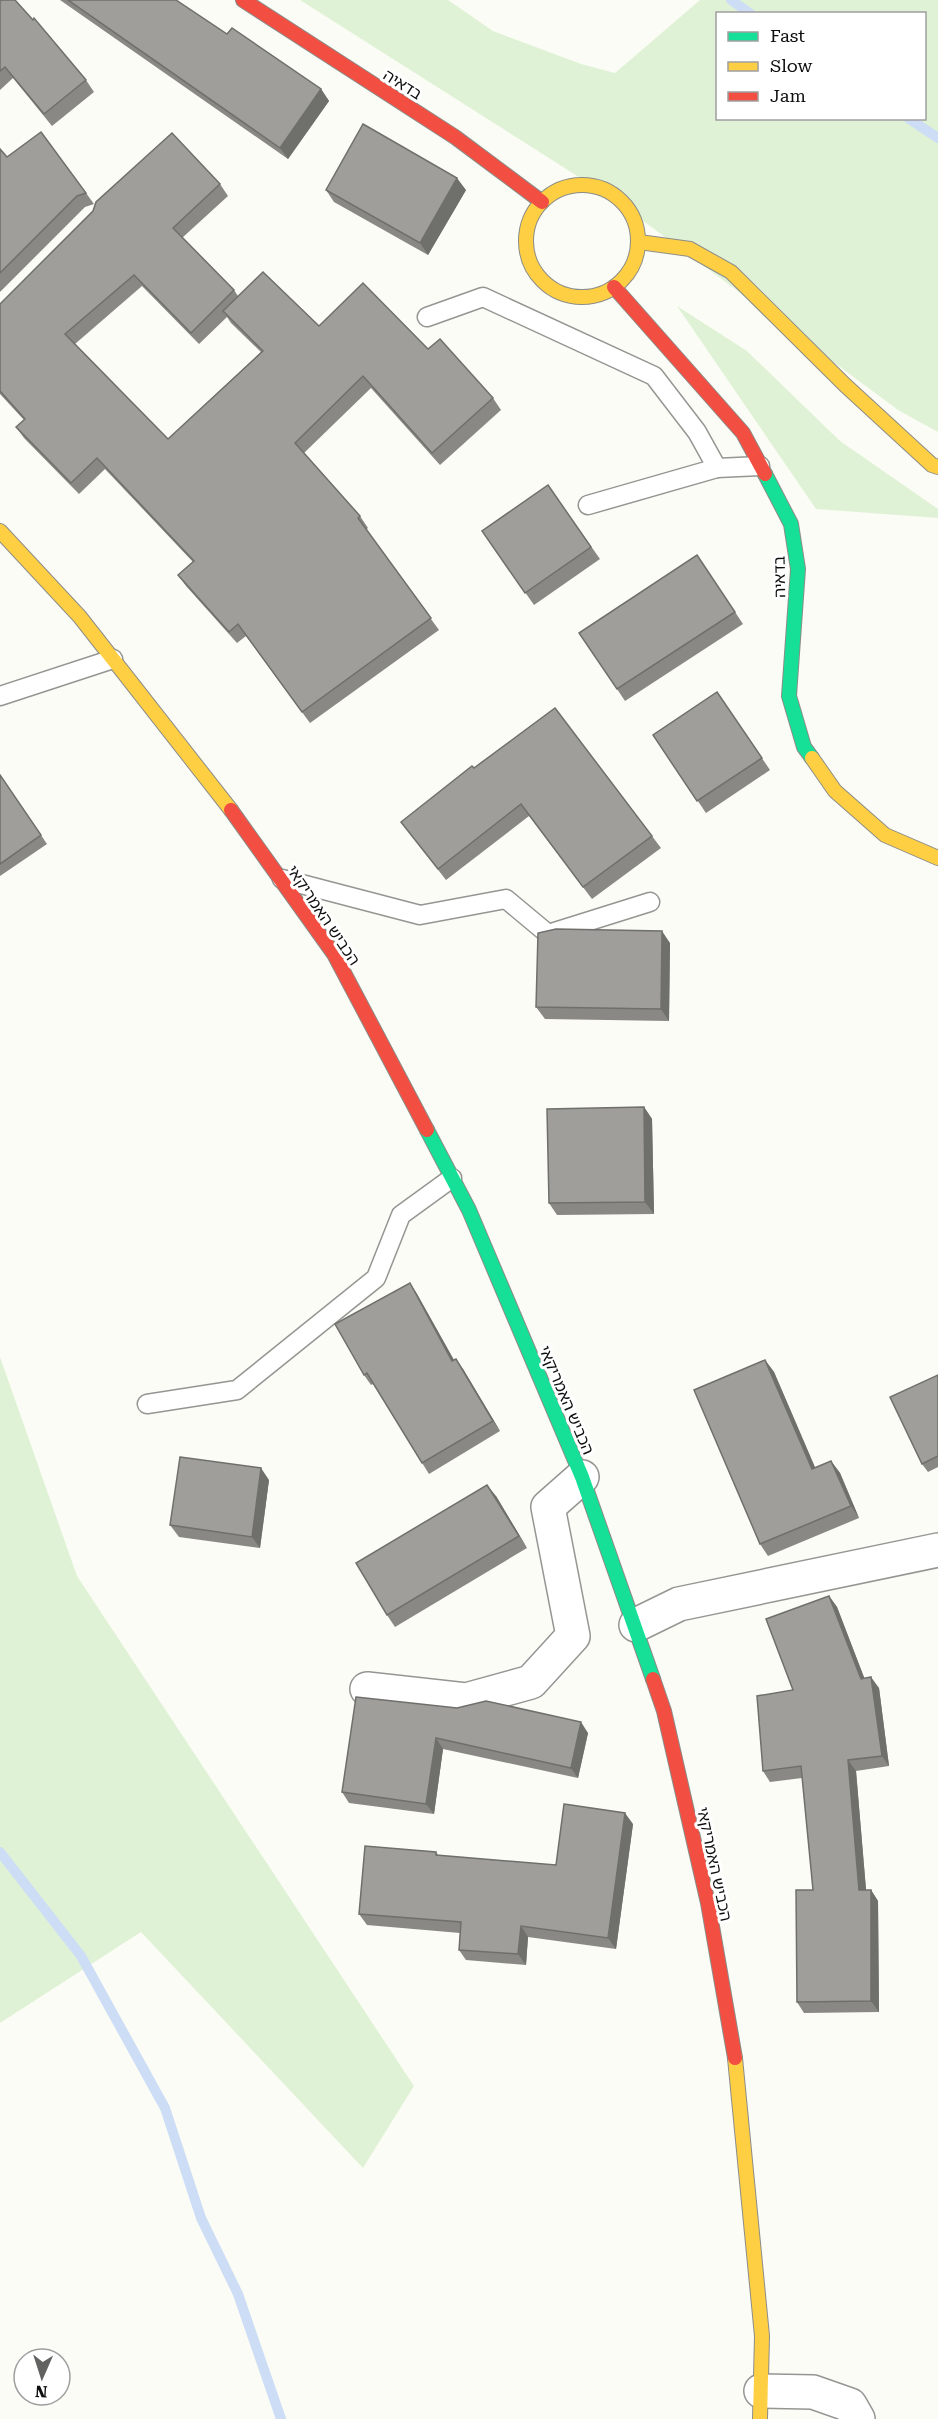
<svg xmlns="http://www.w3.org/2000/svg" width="938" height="2419" viewBox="0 0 938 2419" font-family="'Roboto Serif','Noto Sans Hebrew',serif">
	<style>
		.green { fill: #e0f2d6; fill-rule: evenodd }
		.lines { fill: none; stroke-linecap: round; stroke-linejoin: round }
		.stream { stroke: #ccddf5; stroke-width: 10 }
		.lane-casing { stroke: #959693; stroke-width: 21 }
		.street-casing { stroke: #959693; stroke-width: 36 }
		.fast-casing { stroke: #8c8c89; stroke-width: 16 }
		.slow-casing { stroke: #8c8c89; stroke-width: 16 }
		.jam-casing { stroke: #8c8c89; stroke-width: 16 }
		.lane { stroke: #fefffe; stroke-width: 18 }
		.street { stroke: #fefffe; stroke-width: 33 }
		.fast { stroke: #16e098; stroke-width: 14 }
		.slow { stroke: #ffcf43; stroke-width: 14 }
		.jam { stroke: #f24e42; stroke-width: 14 }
		.wall { fill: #898884; fill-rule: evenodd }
		.shaded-wall { fill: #6f6f6c }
		.building { fill: #9f9e9a; stroke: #6f6f6c; stroke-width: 1.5 }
		.labels { text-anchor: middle; stroke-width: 6; stroke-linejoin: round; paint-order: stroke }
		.street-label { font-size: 16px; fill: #0f0f0f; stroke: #fff }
	</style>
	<rect width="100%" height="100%" fill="#fbfcf5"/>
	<!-- green -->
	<g class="green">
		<path d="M300 0H448L493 31 581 64 615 73 700 0H938V432L898 410 615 200ZM718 14H924V118H718Z"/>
		<path d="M677 306 747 351 840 441 938 509V518L816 509Z"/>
		<path d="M0 1357 77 1576 414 2086 363 2168 141 1932 0 2023Z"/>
	</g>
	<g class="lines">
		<!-- stream -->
		<g class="stream">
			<path d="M731 0 751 14"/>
			<path d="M908 118 938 138"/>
			<path d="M0 1852 81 1956 165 2108 201 2218 238 2294 281 2419"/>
		</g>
		<defs>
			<g id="lane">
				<path d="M427 317 483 297 654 376 697 432 717 468 760 466"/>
				<path d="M588 505 717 468"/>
				<path d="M0 696 113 659"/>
				<path d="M282 879 420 915 506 899 548 934 650 902"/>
				<path d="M147 1404 237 1390 376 1278 401 1215 452 1178"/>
			</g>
			<g id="street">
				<path d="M636 1625 679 1604 938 1550"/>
				<path d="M367 1689 466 1700 531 1682 573 1636 548 1507 582 1477"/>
				<path d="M761 2391 813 2392 850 2405 858 2419"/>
			</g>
			<g id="fast">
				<path d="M765 474 791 524 798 569 789 696 804 747 812 758"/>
				<path d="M427 1130 469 1210 582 1477 653 1679"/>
			</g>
			<g id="slow">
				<circle cx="582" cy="241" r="56"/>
				<path d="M639 242 690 249 731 272 845 385 932 465 938 467"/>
				<path d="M0 531 80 617 231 810"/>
				<path d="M812 758 835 791 885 835 938 858"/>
				<path d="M735 2058 762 2336 760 2419"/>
			</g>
			<g id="jam">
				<path d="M243 0 455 137 542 202"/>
				<path d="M614 287 743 433 765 474"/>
				<path d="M231 810 334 954 427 1130"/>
				<path d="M653 1679 664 1711 708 1903 735 2058"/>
			</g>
		</defs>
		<!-- lane casing -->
		<use href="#lane" class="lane-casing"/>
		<!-- street casing -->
		<use href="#street" class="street-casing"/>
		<!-- fast casing -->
		<use href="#fast" class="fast-casing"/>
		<!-- slow casing -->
		<use href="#slow" class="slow-casing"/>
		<!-- jam casing -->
		<use href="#jam" class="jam-casing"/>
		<!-- lane -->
		<use href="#lane" class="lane"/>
		<!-- street -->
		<use href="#street" class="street"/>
		<!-- fast -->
		<use href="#fast" class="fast"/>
		<!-- slow -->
		<use href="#slow" class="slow"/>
		<!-- jam -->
		<use href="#jam" class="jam"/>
	</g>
	<!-- wall -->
	<g class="wall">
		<path d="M60 0H176L227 34 321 89 329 101 288 159Z"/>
		<path d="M0 1 86 80 94 92 52 126 13 78 0 90Z"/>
		<path d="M0 149 7 157 86 193 94 204 85 207 0 292Z"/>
		<path d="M220 184 228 196 182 238 234 290 238 296 319 326 428 349 493 398 501 410 440 465 371 388 304 453 360 516 368 528 366 530 439 630 310 723 246 636 237 643 186 586 178 575 193 562 105 469 79 494 24 438 16 427 24 420 0 394V304ZM142 286 199 344 227 317 231 323 261 352 168 439 75 344Z"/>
		<path d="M326 190H466L428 255 334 202Z"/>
		<path d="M548 485 600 559 534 605 482 531Z"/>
		<path d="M705 567 743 624 625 701 617 689Z"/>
		<path d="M717 692 770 770 706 813 653 735Z"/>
		<path d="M474 768 652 836 661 848 592 899 529 816 446 880 401 822Z"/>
		<path d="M0 775 47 844 0 876Z"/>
		<path d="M670 943 669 1021 545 1019 536 1007Z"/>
		<path d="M644 1107 652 1119 654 1214 557 1215 549 1203Z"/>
		<path d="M410 1283 417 1294 454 1360 463 1369 500 1431 429 1474 373 1384 371 1385 364 1375Z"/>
		<path d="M765 1360 774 1372 815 1468 831 1461 840 1473 859 1518 768 1556 760 1544Z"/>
		<path d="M938 1375V1467L928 1472 922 1464Z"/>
		<path d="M269 1480 260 1548 179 1537 170 1525Z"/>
		<path d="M496 1496 527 1548 395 1627 387 1615Z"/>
		<path d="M829 1596 837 1607 864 1678 879 1688 889 1766 856 1771 866 1890H871L878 1901 879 2012 804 2013 797 2002 813 1890 802 1778 770 1782 763 1771 793 1690Z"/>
		<path d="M356 1697 588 1733 578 1778 443 1749 434 1814 349 1803 342 1792Z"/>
		<path d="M633 1824 616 1949 528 1937 526 1965 466 1960 459 1950 460 1933 367 1925 359 1914 436 1852 439 1856 556 1865Z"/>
	</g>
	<!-- shaded-wall -->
	<g class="shaded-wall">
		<path d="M321 89 329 101 288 159 280 148Z"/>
		<path d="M457 178 466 190 428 255 420 243Z"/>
		<path d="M662 931 670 943 669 1021 661 1009Z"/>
		<path d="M644 1107 652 1119 654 1214 645 1202Z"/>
		<path d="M410 1283 417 1294 460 1371 452 1361Z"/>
		<path d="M456 1359 463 1369 500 1431 493 1421Z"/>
		<path d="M765 1360 774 1372 821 1481 812 1469Z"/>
		<path d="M831 1461 840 1473 859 1518 851 1506Z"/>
		<path d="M261 1468 269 1480 260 1548 252 1537Z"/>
		<path d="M487 1485 496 1496 527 1548 519 1536Z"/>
		<path d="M829 1596 837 1607 869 1690 861 1679Z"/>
		<path d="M871 1677 879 1688 889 1766 882 1756Z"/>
		<path d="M581 1722 588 1733 578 1778 571 1768Z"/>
		<path d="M436 1738 443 1749 434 1814 426 1804Z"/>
		<path d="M848 1760 856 1771 867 1901 859 1890Z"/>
		<path d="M625 1813 633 1824 616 1949 608 1938Z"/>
		<path d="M871 1890 878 1901 879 2012 871 2001Z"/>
		<path d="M521 1926 528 1937 526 1965 518 1954Z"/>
	</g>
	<!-- building -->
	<g class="building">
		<path d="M2 0H15L33 20 34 18 86 80 44 114 5 67 0 71V1Z"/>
		<path d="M68 0H176L227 34 232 28 321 89 280 148Z"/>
		<path d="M363 124 457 178 420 243 326 190Z"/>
		<path d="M41 132 86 193 77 196 0 273V149L7 157Z"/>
		<path d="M172 133 220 184 173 228 234 290 191 333 134 275 65 334 168 439 263 351 223 311 263 272 319 326 363 283 428 349 440 339 493 398 432 453 363 376 295 443 360 516 358 518 431 618 302 712 238 624 229 632 178 575 194 561 97 458 71 483 16 427 25 419 0 391V304L93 211 96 202Z"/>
		<path d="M548 485 591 547 525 593 482 531Z"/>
		<path d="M697 555 735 612 617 689 579 633Z"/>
		<path d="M717 692 762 758 697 801 653 735Z"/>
		<path d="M555 708 652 836 583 887 521 804 438 869 401 822 472 766 474 768Z"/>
		<path d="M0 775 41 835 0 864Z"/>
		<path d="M556 929 662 931 661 1009 536 1007 538 933Z"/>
		<path d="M644 1107 645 1202 549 1203 547 1109Z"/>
		<path d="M410 1283 452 1361 456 1359 493 1421 422 1463 367 1373 364 1375 335 1324Z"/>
		<path d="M765 1360 812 1469 831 1461 851 1506 760 1544 694 1390Z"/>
		<path d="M938 1375V1456L922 1464 890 1397Z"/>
		<path d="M180 1457 261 1468 252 1537 170 1525Z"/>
		<path d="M487 1485 519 1536 387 1615 356 1563Z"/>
		<path d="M829 1596 861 1679 871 1677 882 1756 848 1760 859 1890H871V2001L797 2002 796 1890H813L801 1766 763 1771 757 1696 793 1690 766 1619Z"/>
		<path d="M356 1697 457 1708 486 1701 581 1722 571 1768 436 1738 426 1804 342 1792Z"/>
		<path d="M564 1804 625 1813 608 1938 521 1926 518 1954 459 1950 461 1922 359 1914 365 1846 436 1852V1855L556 1865Z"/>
	</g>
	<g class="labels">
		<!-- street labels -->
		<g class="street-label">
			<text transform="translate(403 84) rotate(32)" y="6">בדאיה</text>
			<text transform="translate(779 577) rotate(-91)" y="6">בדאיה</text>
			<text transform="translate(324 915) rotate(56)" y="6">הכביש האמריקאי</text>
			<text transform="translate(567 1400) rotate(67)" y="6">הכביש האמריקאי</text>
			<text transform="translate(715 1864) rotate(78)" y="6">הכביש האמריקאי</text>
		</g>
	</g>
	<!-- legend -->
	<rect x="716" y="12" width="210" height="108" fill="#ffffff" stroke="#9f9f9f" stroke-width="1.5"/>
	<rect x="728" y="32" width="30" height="9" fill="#16e098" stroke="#9f9f9f" stroke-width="1.5"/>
	<text x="770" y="42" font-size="18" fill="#0f0f0f">Fast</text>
	<rect x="728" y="62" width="30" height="9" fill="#ffcf43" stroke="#9f9f9f" stroke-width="1.5"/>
	<text x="770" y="72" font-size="18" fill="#0f0f0f">Slow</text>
	<rect x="728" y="92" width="30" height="9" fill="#f24e42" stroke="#9f9f9f" stroke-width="1.5"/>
	<text x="770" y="102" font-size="18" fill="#0f0f0f">Jam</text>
	<!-- north arrow -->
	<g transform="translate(42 2377) rotate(183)"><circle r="28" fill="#ffffff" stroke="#9f9f9f" stroke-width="1.5"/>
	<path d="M0-4.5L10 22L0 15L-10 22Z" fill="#626260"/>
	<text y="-9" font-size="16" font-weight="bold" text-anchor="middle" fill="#0f0f0f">N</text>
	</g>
</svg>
